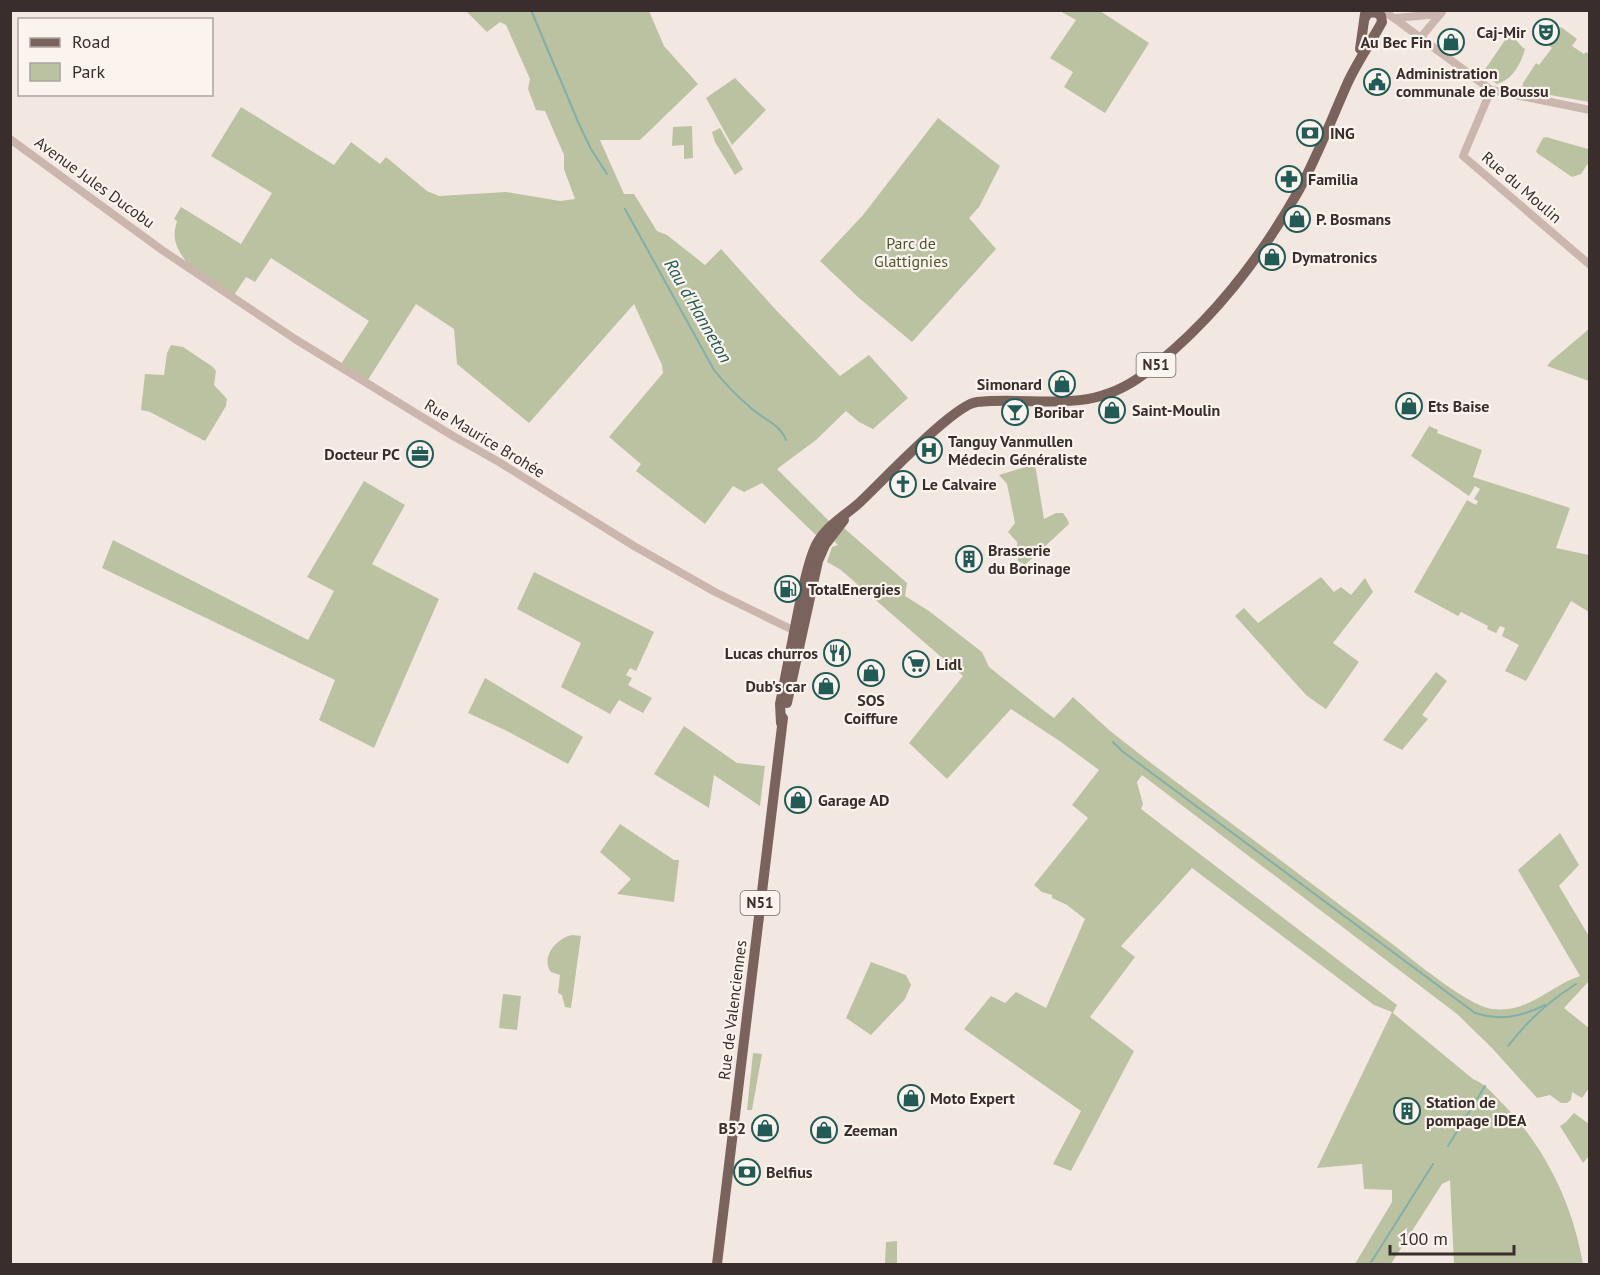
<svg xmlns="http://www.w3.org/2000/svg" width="1600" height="1275" viewBox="0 0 1600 1275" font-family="'PT Sans',sans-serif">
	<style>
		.green { fill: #bbc2a1 }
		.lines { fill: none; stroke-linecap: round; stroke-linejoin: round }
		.stream { stroke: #81afaa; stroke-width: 2 }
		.tertiary { stroke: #cbb6ad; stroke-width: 8 }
		.primary { stroke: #7b635d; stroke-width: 10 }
		.labels { text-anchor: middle; stroke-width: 4.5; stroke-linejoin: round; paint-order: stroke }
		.shield { fill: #faf3ee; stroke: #736966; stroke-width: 1.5 }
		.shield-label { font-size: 15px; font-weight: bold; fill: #392e2b }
		.poi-label { font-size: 16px; font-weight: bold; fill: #392e2b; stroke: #faf3ee; text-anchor: start }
		.street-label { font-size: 16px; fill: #392e2b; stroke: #faf3ee }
		.park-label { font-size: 16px; fill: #4e5730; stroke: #faf3ee }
		.water-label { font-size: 18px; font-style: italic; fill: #225a55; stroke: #faf3ee }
	</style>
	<rect width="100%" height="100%" fill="#f3e8e1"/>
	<!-- green -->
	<g class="green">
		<path d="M466 11H649L664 46 698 84 640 140H600L624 194H634L657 231 667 235 705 265 721 249 776 310 840 376 869 355 908 398 873 429 859 422 846 411 816 440 777 469 832 524 820 539 762 483 744 492 733 486 705 524 636 471 641 464 609 437 663 373 662 365 634 304 529 423 457 364 454 329 416 304 366 383 339 367 369 321 271 258 255 282 246 277 232 298 183 264 185 260C175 246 172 237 177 221L174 219 181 207 241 244 272 193 211 156 241 107 334 165 351 142 380 164 386 157 427 191 439 196 506 192 560 201 575 199 564 169V155L545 111 536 110 528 89 530 79 506 25 500 22 487 32Z"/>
		<path d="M1060 11H1100L1149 43 1105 113 1064 87 1073 72 1050 58 1076 20Z"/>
		<path d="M1561 27 1577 39 1572 46 1584 54 1586 52 1589 54V102L1522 90 1523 83 1536 63 1539 65 1552 48 1547 44Z"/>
		<path d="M1507 37C1517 36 1518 45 1525 49 1521 64 1512 80 1497 84L1482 74Z"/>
		<path d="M735 78 766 110 732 145 706 98Z"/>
		<path d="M938 118 1000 166 979 207 969 218 996 249 912 342 859 298 820 261 863 215Z"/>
		<path d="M692 126 693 158 684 159V145L672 146 673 127Z"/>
		<path d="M720 128 743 169 735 175 715 142 712 132Z"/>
		<path d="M1546 137 1588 149 1589 162 1581 174 1572 177 1537 153 1536 151 1543 138Z"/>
		<path d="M1589 329V381L1547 366 1551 361Z"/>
		<path d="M171 345 183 347 213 367 216 371 214 385 227 399 226 406 205 441 150 412 141 410 145 374 164 375 167 353Z"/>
		<path d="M1429 426 1438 430 1437 433 1482 450 1473 477 1570 508 1556 548 1589 555V612L1571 601 1526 681 1505 671 1519 645 1502 636 1505 628 1500 626 1496 633 1487 629 1488 626 1461 612 1458 616 1414 592 1467 500 1476 505 1478 501 1474 499 1480 489 1475 486 1469 496 1411 456Z"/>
		<path d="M1035 464 1044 519 1056 513H1063L1068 520 1069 524 1025 565 1018 561 1017 542 1008 532 1015 523 1007 484 999 475Z"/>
		<path d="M364 481 405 505 372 564 439 599 374 748 319 720 335 680 102 568 113 540 308 640 334 591 307 577Z"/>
		<path d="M844 528 907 583 905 596 929 611 982 652 989 667 1047 713 1054 718 1073 697 1109 730 1151 763C1231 823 1311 883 1391 943 1412 959 1469 1007 1493 1009 1529 1013 1548 987 1580 976L1518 870 1560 833 1579 865 1559 886 1590 938 1589 981 1564 1008 1589 1028V1088L1582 1098 1572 1092 1571 1100 1567 1103H1561L1550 1095 1537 1098 1491 1047 1457 1014 1142 775 1137 782 1143 804 1141 809 1397 1005 1393 1013 1473 1079C1486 1084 1494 1095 1504 1105 1546 1149 1573 1205 1583 1264H1454L1450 1180 1442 1184 1391 1264H1355L1392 1202V1190L1364 1189 1362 1164 1317 1168 1392 1012 1374 1005 1192 868 1121 946 1135 957 1090 1017 1134 1051 1071 1171 1053 1164 1081 1111 964 1029 991 996 1005 1003 1016 992 1046 1008 1085 919 1067 905 1052 898V895L1042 892 1034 885 1088 818 1072 805 1099 770 1061 742 1011 709 947 779 909 743 963 676 841 570 827 562 832 547 838 545 830 537Z"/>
		<path d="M534 572 654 632 636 671 630 668 626 675 632 678 628 685 652 698 643 713 619 700 610 714 561 687 581 643 517 609Z"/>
		<path d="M1321 577 1334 592 1341 587 1351 595 1365 578 1373 592 1333 643 1359 662 1326 709 1307 696 1235 616 1244 608 1258 623Z"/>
		<path d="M1436 672 1447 681 1422 715 1428 719 1402 750 1383 740Z"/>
		<path d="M485 678 583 737 568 764 507 731 468 713Z"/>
		<path d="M684 726 737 763 765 766 760 806 714 775 709 808 654 774Z"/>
		<path d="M620 824 674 860H679L674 902 617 894 631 879 600 852Z"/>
		<path d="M572 935 581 936 571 1008 565 1007 562 995 558 993 560 975 551 972C540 957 557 938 572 935Z"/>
		<path d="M871 962 906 975 911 985 905 999 871 1035 846 1018Z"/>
		<path d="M503 994 521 996 517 1030 499 1028Z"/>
		<path d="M753 1053 762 1054 752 1110H747Z"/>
		<path d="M1574 1113 1589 1124V1156L1583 1163 1560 1126 1566 1122Z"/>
		<path d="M897 1241V1264H885L886 1242Z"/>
	</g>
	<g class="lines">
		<!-- stream -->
		<g class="stream">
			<path d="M531 10 579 124 591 149 607 174"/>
			<path d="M625 209 714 370C725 384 738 397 751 408 764 420 780 424 786 440"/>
			<path d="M1113 742 1122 751 1475 1013C1500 1021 1521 1017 1545 1005"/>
			<path d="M1508 1046C1528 1020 1549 1001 1576 984"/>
			<path d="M1448 1146 1485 1086"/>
			<path d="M1370 1264 1433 1164"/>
		</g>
		<!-- tertiary -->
		<g class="tertiary">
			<path d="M1378 13 1388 14 1398 21 1491 90 1590 110"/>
			<path d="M1395 18 1440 14"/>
			<path d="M1421 37 1442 12"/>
			<path d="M1491 90 1463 156 1590 265"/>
			<path d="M10 139 162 250 295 339 453 436 499 462 634 546 715 592 799 633"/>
		</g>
		<!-- primary -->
		<g class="primary">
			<path d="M1360 49 1365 14"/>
			<path d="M787 703 818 561 825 545 844 520"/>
			<path d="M781 723 780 704C786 672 793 639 799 607 804 586 807 564 816 545 825 527 843 517 858 504 879 485 954 404 977 402 1039 396 1089 416 1144 374 1209 325 1259 261 1299 190 1318 155 1332 118 1348 82 1358 61 1371 42 1382 22L1381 16 1376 12 1368 13 1365 18"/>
			<path d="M717 1264 783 718"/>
		</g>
	</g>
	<!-- icons -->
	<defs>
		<symbol id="theatre-ring" viewBox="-11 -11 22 22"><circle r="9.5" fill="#faf3ee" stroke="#225a55" stroke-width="1.5"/><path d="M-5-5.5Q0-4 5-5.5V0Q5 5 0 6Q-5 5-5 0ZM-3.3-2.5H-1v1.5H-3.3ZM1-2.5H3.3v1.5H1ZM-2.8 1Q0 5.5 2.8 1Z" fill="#225a55"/></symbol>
		<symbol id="shop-ring" viewBox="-11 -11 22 22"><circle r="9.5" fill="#faf3ee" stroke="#225a55" stroke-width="1.5"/><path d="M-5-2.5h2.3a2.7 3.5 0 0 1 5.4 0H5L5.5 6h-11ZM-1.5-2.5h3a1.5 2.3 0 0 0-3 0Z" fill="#225a55"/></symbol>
		<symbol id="civic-ring" viewBox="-11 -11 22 22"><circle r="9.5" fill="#faf3ee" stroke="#225a55" stroke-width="1.5"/><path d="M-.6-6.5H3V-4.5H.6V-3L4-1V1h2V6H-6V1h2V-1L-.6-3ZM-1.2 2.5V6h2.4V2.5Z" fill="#225a55"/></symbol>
		<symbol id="bank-ring" viewBox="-11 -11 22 22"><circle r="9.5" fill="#faf3ee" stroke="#225a55" stroke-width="1.5"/><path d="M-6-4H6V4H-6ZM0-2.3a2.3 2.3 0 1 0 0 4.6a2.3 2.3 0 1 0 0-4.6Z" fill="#225a55"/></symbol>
		<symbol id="pharmacy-ring" viewBox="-11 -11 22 22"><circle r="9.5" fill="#faf3ee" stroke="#225a55" stroke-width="1.5"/><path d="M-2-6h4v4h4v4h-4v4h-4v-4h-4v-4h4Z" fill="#225a55"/></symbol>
		<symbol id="bar-ring" viewBox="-11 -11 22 22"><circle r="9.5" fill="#faf3ee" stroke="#225a55" stroke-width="1.5"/><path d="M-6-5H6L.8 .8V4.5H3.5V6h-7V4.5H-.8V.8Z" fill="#225a55"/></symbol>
		<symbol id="hospital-ring" viewBox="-11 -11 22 22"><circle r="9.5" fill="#faf3ee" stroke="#225a55" stroke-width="1.5"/><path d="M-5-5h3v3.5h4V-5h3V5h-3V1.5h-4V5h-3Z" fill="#225a55"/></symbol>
		<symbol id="office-ring" viewBox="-11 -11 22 22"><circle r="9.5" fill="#faf3ee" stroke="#225a55" stroke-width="1.5"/><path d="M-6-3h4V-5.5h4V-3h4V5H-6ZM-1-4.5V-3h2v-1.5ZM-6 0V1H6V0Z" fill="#225a55"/></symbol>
		<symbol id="church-ring" viewBox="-11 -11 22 22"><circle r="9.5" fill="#faf3ee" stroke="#225a55" stroke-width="1.5"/><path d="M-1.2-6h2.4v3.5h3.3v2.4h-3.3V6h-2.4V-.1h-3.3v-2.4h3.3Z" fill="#225a55"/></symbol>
		<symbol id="building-ring" viewBox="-11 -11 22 22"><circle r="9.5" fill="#faf3ee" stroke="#225a55" stroke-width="1.5"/><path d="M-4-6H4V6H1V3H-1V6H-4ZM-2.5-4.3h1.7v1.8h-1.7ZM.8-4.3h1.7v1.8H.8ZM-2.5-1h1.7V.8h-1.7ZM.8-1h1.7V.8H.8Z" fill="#225a55"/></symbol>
		<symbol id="fuel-ring" viewBox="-11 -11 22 22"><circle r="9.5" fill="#faf3ee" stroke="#225a55" stroke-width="1.5"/><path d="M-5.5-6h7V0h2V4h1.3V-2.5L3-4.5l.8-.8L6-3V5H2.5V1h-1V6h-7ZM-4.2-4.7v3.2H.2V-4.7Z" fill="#225a55"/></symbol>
		<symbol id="restaurant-ring" viewBox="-11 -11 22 22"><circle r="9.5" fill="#faf3ee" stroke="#225a55" stroke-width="1.5"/><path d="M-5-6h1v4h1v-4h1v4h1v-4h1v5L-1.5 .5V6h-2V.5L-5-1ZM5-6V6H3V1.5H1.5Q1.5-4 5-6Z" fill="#225a55"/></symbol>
		<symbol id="supermarket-ring" viewBox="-11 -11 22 22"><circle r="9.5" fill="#faf3ee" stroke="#225a55" stroke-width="1.5"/><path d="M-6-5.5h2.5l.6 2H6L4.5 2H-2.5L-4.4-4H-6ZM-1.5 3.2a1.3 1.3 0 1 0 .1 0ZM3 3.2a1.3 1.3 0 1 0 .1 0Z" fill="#225a55"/></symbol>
	</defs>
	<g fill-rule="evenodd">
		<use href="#theatre-ring" x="1531" y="17" width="30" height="30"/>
		<use href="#shop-ring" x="1436" y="27" width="30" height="30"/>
		<use href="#civic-ring" x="1362" y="67" width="30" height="30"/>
		<use href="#bank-ring" x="1295" y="118" width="30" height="30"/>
		<use href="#pharmacy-ring" x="1274" y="164" width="30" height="30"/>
		<use href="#shop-ring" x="1282" y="204" width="30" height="30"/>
		<use href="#shop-ring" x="1257" y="242" width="30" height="30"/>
		<use href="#shop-ring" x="1047" y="369" width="30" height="30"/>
		<use href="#shop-ring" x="1394" y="391" width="30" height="30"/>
		<use href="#shop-ring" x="1097" y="395" width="30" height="30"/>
		<use href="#bar-ring" x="1000" y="397" width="30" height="30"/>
		<use href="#hospital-ring" x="914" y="435" width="30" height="30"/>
		<use href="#office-ring" x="405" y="439" width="30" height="30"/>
		<use href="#church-ring" x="888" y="469" width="30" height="30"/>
		<use href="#building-ring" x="954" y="544" width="30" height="30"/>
		<use href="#fuel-ring" x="773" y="574" width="30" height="30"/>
		<use href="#restaurant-ring" x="822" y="638" width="30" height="30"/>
		<use href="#supermarket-ring" x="901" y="649" width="30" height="30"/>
		<use href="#shop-ring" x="856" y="658" width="30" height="30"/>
		<use href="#shop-ring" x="811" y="671" width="30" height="30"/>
		<use href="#shop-ring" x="783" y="785" width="30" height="30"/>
		<use href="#shop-ring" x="896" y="1083" width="30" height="30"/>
		<use href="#building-ring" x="1392" y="1096" width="30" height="30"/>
		<use href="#shop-ring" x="750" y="1113" width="30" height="30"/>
		<use href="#shop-ring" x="809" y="1115" width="30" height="30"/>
		<use href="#bank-ring" x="732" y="1157" width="30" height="30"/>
	</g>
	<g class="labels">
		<!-- shield labels -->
		<g class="shield">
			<rect x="1136.5" y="353" width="39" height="24" rx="4.5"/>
			<rect x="740.5" y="891" width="39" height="24" rx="4.5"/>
		</g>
		<g class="shield-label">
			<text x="1156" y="370">N51</text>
			<text x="760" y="908">N51</text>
		</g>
		<!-- poi labels -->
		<g class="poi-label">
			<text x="1526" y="38" text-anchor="end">Caj-Mir</text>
			<text x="1432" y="48" text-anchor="end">Au Bec Fin</text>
			<text x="1396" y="79">Administration<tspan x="1396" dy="18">communale de Boussu</tspan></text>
			<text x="1330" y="139">ING</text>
			<text x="1308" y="185">Familia</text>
			<text x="1316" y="225">P. Bosmans</text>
			<text x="1292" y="263">Dymatronics</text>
			<text x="1042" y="390" text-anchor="end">Simonard</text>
			<text x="1428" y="412">Ets Baise</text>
			<text x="1132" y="416">Saint-Moulin</text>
			<text x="1034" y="418">Boribar</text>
			<text x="948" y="447">Tanguy Vanmullen<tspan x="948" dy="18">Médecin Généraliste</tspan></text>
			<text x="400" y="460" text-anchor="end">Docteur PC</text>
			<text x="922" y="490">Le Calvaire</text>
			<text x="988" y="556">Brasserie<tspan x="988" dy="18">du Borinage</tspan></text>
			<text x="808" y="595">TotalEnergies</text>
			<text x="818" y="659" text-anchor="end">Lucas churros</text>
			<text x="936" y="670">Lidl</text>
			<text x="806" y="692" text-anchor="end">Dub's car</text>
			<text x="871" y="706" text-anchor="middle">SOS<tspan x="871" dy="18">Coiffure</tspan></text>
			<text x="818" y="806">Garage AD</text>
			<text x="930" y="1104">Moto Expert</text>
			<text x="1426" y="1108">Station de<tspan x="1426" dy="18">pompage IDEA</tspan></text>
			<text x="746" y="1134" text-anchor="end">B52</text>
			<text x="844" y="1136">Zeeman</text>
			<text x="766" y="1178">Belfius</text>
		</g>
		<!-- street labels -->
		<g class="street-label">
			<text transform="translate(95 182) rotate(36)" y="6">Avenue Jules Ducobu</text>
			<text transform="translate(1522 187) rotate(41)" y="6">Rue du Moulin</text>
			<text transform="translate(485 438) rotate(31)" y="6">Rue Maurice Brohée</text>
			<text transform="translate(732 1010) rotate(-83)" y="6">Rue de Valenciennes</text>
		</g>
		<!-- park labels -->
		<g class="park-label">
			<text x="911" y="249">Parc de<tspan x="911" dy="18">Glattignies</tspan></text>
		</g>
		<!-- water labels -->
		<g class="water-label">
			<text transform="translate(698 311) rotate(60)" y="6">Rau d'Hanneton</text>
		</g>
	</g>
	<!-- border -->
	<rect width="1600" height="1275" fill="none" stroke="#392e2b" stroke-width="24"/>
	<!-- legend -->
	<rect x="18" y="18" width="195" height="78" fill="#faf3ee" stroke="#ada4a0" stroke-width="1.5"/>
	<rect x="30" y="38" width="30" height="9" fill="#7b635d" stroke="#ada4a0" stroke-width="1.5"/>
	<text x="72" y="48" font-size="18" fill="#392e2b">Road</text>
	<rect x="30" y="63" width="30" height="18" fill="#bbc2a1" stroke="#ada4a0" stroke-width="1.5"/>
	<text x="72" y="78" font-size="18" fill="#392e2b">Park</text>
	<!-- scale -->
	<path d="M1390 1245v9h124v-9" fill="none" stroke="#392e2b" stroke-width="3"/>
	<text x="1399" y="1245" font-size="18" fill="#392e2b" stroke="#faf3ee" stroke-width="4.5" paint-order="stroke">100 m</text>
</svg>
